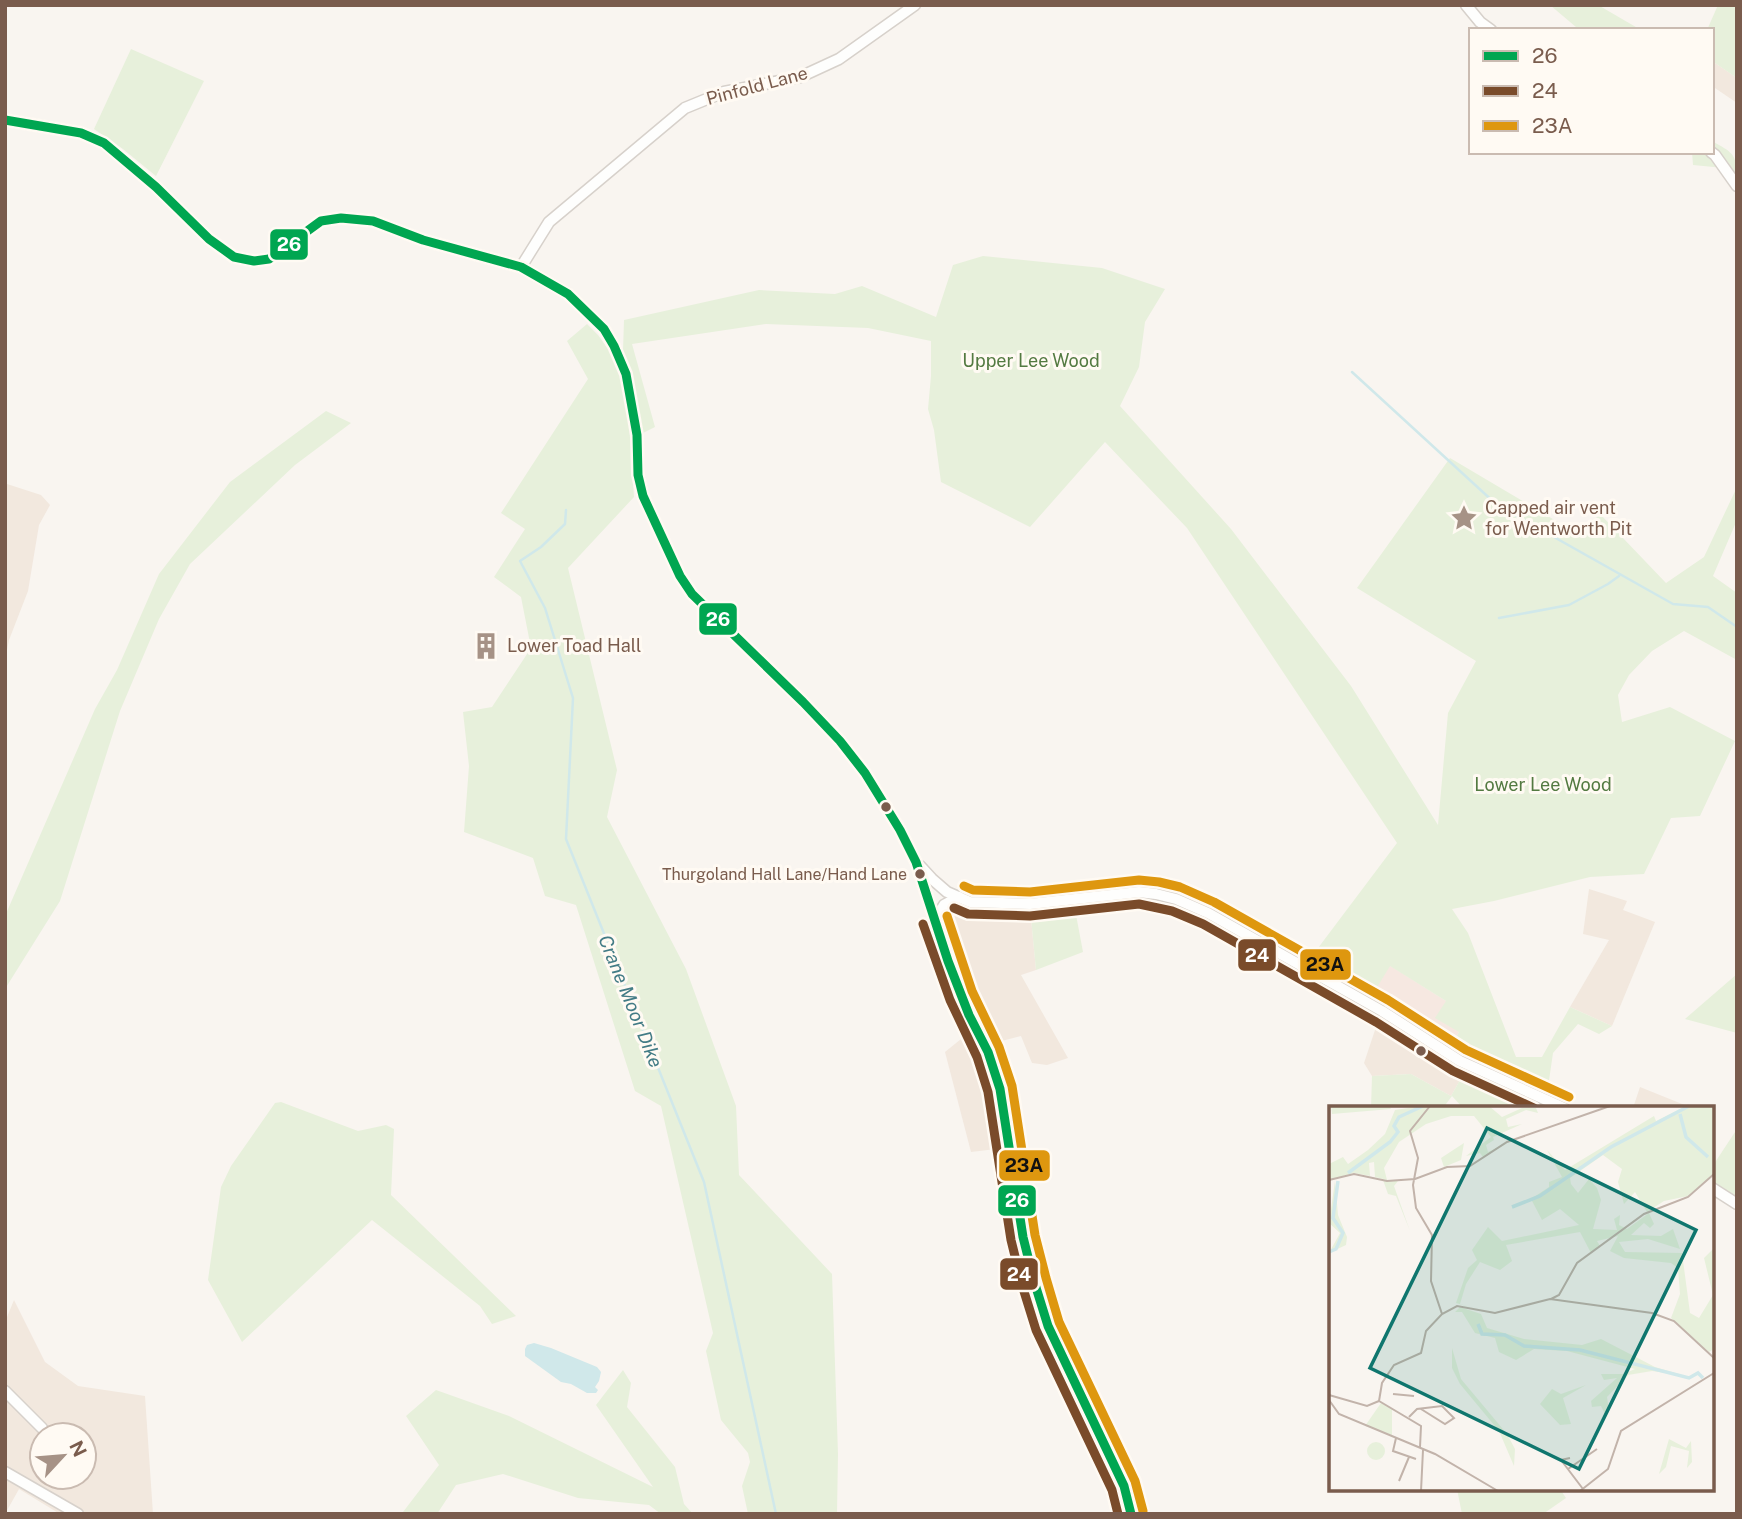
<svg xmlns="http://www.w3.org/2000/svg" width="1742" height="1519" viewBox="0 0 1742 1519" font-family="'Public Sans',sans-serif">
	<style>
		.residential { fill: #f2e8de; fill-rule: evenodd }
		.commercial { fill: #f6e8e1 }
		.green { fill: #e7f0db }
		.water { fill: #d0e8ea }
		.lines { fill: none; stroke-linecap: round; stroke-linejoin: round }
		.stream { stroke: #d0e8ea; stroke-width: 2.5 }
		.minor-casing { stroke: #d7d1cb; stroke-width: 13 }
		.minor { stroke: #fefefd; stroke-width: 10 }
		.bus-1-casing { stroke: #fffaf3; stroke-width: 14 }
		.bus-2-casing { stroke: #fffaf3; stroke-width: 14 }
		.bus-3-casing { stroke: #fffaf3; stroke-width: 14 }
		.bus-1 { stroke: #00a651; stroke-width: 9 }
		.bus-2 { stroke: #7a4b2a; stroke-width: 9 }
		.bus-3 { stroke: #de970f; stroke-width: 9 }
		.bus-dot { fill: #7a5c4d; stroke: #fffaf3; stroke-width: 2.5 }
		.labels { text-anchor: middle; stroke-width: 6; stroke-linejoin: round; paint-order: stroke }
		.bus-label { font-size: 16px; fill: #7a5c4d; stroke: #fffaf3; text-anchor: end }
		.street-label { font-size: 18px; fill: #7a5c4d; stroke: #fffaf3 }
		.park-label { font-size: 18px; fill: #537a41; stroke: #fffaf3 }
		.poi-label { font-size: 18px; fill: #7a5c4d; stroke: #fffaf3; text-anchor: start }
		.water-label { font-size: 19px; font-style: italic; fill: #437c86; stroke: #fffaf3 }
		.inset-river { fill: none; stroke: #d0e8ea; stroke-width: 3.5 }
		.inset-road { fill: none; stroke: #c2b3aa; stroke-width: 2 }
		.view { fill: #0f766e; fill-opacity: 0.15; stroke: #0f766e; stroke-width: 3.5 }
		.inset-edge { fill: none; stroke: #7a5c4d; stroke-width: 3.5 }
		.line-badge { stroke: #fffaf3; stroke-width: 2.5 }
		.badge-label { font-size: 19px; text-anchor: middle; font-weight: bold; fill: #fff }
		.pale-badge-label { font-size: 19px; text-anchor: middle; font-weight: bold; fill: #111 }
	</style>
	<rect width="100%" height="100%" fill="#f9f5f0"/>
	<!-- residential -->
	<g class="residential">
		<path d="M1712 61 1737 78V103L1712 86Z"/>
		<path d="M5 480 7 484 41 495 50 505 39 525 28 591 9 640 5 660Z"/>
		<path d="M1589 889 1627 901 1623 910 1655 922 1612 1026 1570 1007 1609 940 1583 934Z"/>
		<path d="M964 906 1030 908 1036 970 1021 975 1068 1058 1047 1065 1032 1063 1021 1036 994 1043 945 930 950 917Z"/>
		<path d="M1379 1018 1465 1071 1451 1096 1411 1074 1372 1076 1364 1063Z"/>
		<path d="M971 1031 983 1050 997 1088 1004 1148 971 1152 945 1052Z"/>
		<path d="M1640 1087 1692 1108H1633Z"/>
		<path d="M14 1300 45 1362 78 1386 145 1396 153 1514H60L19 1489 5 1514V1322ZM42 1435H84V1477H42Z"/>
	</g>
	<!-- commercial -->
	<path class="commercial" d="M1389 965 1446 1001 1459 1032 1450 1048 1370 999Z"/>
	<!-- green -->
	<g class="green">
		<path d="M1550 5H1598L1641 30H1574L1576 27Z"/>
		<path d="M1718 5H1737V78L1712 61V30H1707Z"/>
		<path d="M131 49 204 81 156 176 123 149 94 129Z"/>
		<path d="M1712 141C1731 152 1737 153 1737 176L1724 168 1693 165 1692 152H1712Z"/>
		<path d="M983 256 1102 268 1165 289 1145 322 1139 367 1120 406 1231 529 1351 686 1438 825 1448 713 1476 661 1357 588 1450 458 1573 531 1601 515 1666 583 1704 557 1737 487V520L1713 576 1737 593V660L1684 631 1652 651 1629 675 1618 695 1622 722 1670 707 1735 741 1700 816 1671 818 1644 874 1590 877 1494 901 1452 909 1468 933 1516 1057H1542L1570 1007 1612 1026 1599 1034 1578 1024 1553 1053 1545 1108H1463L1452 1096 1443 1108H1371L1372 1076 1411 1074 1451 1096 1465 1071 1483 1076 1487 1067 1450 1048 1459 1032 1435 1018 1446 1001 1390 966 1370 999 1306 964 1397 843 1187 528 1105 442 1030 527 941 482 934 430 928 409 931 376V341L868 328 766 324 632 344 655 427 643 433 631 372 623 351 624 320 759 290 835 294 862 286 936 317 953 265Z"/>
		<path d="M587 324 598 335 613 356 620 375 629 423 634 497 568 568 617 770 607 817 686 969 736 1106 739 1175 832 1274 838 1454 837 1514H748L742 1486 750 1462 748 1453 721 1420 706 1351 713 1333 661 1106 635 1091 576 905 545 896 533 858 464 832 469 766 463 712 492 707 531 648 521 597 494 577 525 529 501 513 588 379 567 341Z"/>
		<path d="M326 411 351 423 295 465 190 564 159 619 120 711 60 901 5 989V916L95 709 117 670 159 574 230 482Z"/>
		<path d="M1074 904 1083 952 1036 970 1030 908Z"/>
		<path d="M1737 974V1033L1685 1019Z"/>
		<path d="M281 1102 358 1131 386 1125 394 1129 391 1195 516 1316 492 1324 480 1306 372 1220 242 1342 208 1280 221 1187 231 1166 275 1103Z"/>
		<path d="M1737 1129V1197L1712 1181V1167Z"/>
		<path d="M623 1370 631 1383 627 1407 675 1467 684 1504 693 1514H661L649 1505 578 1498 503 1474 456 1485 437 1514 403 1512 439 1465 406 1416 436 1390 509 1416 653 1487 596 1405Z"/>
		<path d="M1457 1489H1560L1566 1498 1543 1514H1462Z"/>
	</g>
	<!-- water -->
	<path class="water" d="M534 1343 551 1348 597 1367 601 1372 599 1381 595 1387 598 1390 596 1393H587L571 1384 561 1382 525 1356V1349L527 1345Z"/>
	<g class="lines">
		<!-- stream -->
		<g class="stream">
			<path d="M1352 372 1497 505 1673 604 1708 607 1737 627"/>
			<path d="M566 510 565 524 541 547 520 561 545 608 573 698 566 839 704 1182 776 1514"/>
			<path d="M1499 618 1569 605 1608 584 1619 576"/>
		</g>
		<defs>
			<g id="minor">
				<path d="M1466 5 1480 22 1491 30"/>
				<path d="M5 120 81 133 104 143 156 187 209 239 234 257 254 261 269 259 321 221 341 218 373 221 423 240 521 267 568 294 604 329 614 346 626 374 637 435 638 475 643 496 680 576 692 594 803 702 840 741 865 773 900 830 916 862 948 961 969 1015 988 1052 1000 1089 1023 1237 1034 1281 1048 1326 1124 1486 1131 1514"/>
				<path d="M1711 152 1715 155 1737 186"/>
				<path d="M521 267 549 222 685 108 724 92 800 77 839 59 915 5"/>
				<path d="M920 866 932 879 947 892 970 902 1030 904 1139 892 1156 894 1176 899 1208 913 1382 1011 1460 1061 1564 1108"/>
				<path d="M935 920 944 905 959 897"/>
				<path d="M1712 1188 1737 1204"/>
				<path d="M5 1391 42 1428"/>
				<path d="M5 1472 78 1514"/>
			</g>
		</defs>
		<!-- minor casing -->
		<use href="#minor" class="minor-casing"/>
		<!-- minor -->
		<use href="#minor" class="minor"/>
		<defs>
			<path id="bus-1" d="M5 120 81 133 104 143 156 187 209 239 234 257 254 261 269 259 321 221 341 218 373 221 423 240 521 267 568 294 604 329 614 346 626 374 637 435 638 475 643 496 680 576 692 594 803 702 840 741 865 773 900 830 916 862 948 961 969 1015 988 1052 1000 1089 1023 1237 1034 1281 1048 1326 1124 1486 1131 1514"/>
			<g id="bus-2">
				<path d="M954 908 968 914 1030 916 1139 904 1172 911 1203 924 1376 1022 1453 1071 1534 1108"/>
				<path d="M923 924 950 1000 977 1057 988 1092 1011 1240 1022 1285 1036 1330 1112 1490 1118 1514"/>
			</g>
			<g id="bus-3">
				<path d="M964 886 973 890 1030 892 1139 880 1159 882 1180 887 1214 902 1388 1000 1466 1050 1569 1097"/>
				<path d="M947 916 972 991 999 1047 1012 1086 1035 1235 1046 1278 1059 1322 1135 1481 1143 1511"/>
			</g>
		</defs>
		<!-- bus-1 casing -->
		<use href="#bus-1" class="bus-1-casing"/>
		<!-- bus-2 casing -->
		<use href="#bus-2" class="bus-2-casing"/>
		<!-- bus-3 casing -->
		<use href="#bus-3" class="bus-3-casing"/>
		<!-- bus-1 -->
		<use href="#bus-1" class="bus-1"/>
		<!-- bus-2 -->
		<use href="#bus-2" class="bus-2"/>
		<!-- bus-3 -->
		<use href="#bus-3" class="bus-3"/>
	</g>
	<!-- icons -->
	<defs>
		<symbol id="sight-bare" viewBox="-9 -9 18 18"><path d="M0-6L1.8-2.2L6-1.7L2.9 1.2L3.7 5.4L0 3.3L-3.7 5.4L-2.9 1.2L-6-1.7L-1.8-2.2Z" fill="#a69286" stroke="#fffaf3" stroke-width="2.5" paint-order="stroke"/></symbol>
		<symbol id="building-bare" viewBox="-9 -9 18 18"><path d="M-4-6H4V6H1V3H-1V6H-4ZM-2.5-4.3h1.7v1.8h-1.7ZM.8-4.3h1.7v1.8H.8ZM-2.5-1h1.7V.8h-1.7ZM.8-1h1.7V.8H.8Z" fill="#a69286" stroke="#fffaf3" stroke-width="2.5" paint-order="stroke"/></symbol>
	</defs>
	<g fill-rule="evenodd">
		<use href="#sight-bare" x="1445" y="499" width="38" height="38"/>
		<use href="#building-bare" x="467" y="627" width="38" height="38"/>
	</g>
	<!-- markers -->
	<g class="bus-dot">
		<circle cx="886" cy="807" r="6"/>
		<circle cx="920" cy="874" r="6"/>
		<circle cx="1421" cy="1051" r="6"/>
	</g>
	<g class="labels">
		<!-- bus labels -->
		<g class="bus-label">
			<text x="907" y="880">Thurgoland Hall Lane/Hand Lane</text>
		</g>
		<!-- street labels -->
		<g class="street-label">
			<text transform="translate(757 86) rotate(-15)" y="6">Pinfold Lane</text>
		</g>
		<!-- park labels -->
		<g class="park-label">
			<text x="1031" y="367">Upper Lee Wood</text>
			<text x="1543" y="791">Lower Lee Wood</text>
		</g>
		<!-- poi labels -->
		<g class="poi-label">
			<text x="1485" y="514">Capped air vent<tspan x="1485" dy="21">for Wentworth Pit</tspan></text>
			<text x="507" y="652">Lower Toad Hall</text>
		</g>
		<!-- water labels -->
		<g class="water-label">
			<text transform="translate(631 1001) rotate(68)" y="7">Crane Moor Dike</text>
		</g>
	</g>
	<!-- overview -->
	<g transform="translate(1329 1106)">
		<rect width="385" height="385" fill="#f9f5f0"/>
		<path d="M2 0H60L62 3 3 8ZM92 0H160L173 11 193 2H207L209 7 197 4 177 13 179 21 193 18 164 31 165 34 157 39 159 46 180 36 154 51 151 47 137 50 162 31 145 10H122L97 18 70 36 55 62 58 74 46 71 45 56 40 57 41 70 25 67 0 74V58L14 51 19 58 39 44 56 28 66 4ZM357 0H385V67L359 90 335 95 318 106 306 86 295 98 289 76 293 63 274 49 241 72 242 78 249 87 260 73 268 82 272 94 264 123 288 124 285 113 291 109 290 119 298 123 320 107 325 118 321 122 315 117 302 129 332 130 344 123 351 143 319 133 290 136 296 146 353 147 361 207 370 212 384 189 375 152 385 142V243L380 246 342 212 351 188 349 162 342 157 295 152 281 145 289 130 268 135 271 140 262 147 251 126 177 139 183 155 171 164 151 156 137 178 131 198 144 202 127 197 139 162 148 154 143 144 159 121 173 135 250 119 231 103 213 114 202 93 220 81V76L233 71 218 44 236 64 325 10 327 15ZM135 37 132 54 115 61 112 52ZM54 74 69 75 65 80 81 125 67 90 59 88ZM6 75 9 109 18 131 17 139 0 147 11 127 0 117ZM131 201 152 208 158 222 195 233 253 239 272 233 326 261 357 270 323 265 299 269 278 291 280 305 276 308 272 300 263 301 262 295 288 272 275 274 272 268H294L306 263 238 245 205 243 187 254 170 246 166 232 146 227 133 206H126ZM123 242 132 273 178 328 186 343 185 360 170 325 131 278 123 262ZM257 279 234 292 242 318 231 319 211 298 223 283 232 288ZM52 297 63 303V329L36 320ZM340 333 357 342 362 335 363 356 358 362 360 345 342 340 337 361 330 368ZM38 345a9 9 0 1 1 18 0a9 9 0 1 1-18 0Z" fill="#e7f0db"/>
		<path class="inset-river" d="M351 8 357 31 379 51M19 67 61 36 69 26 65 20 70 11 94 0M183 101 211 90 282 41 360 0M0 146 7 143 14 127 4 112 9 75M149 218 153 228 176 229 195 240 251 244 360 272 369 267 374 272"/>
		<path class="inset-road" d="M101 0 81 25 89 52 84 79 87 102 103 129 102 175 113 208M0 74 25 68 58 75 86 73 118 61 141 60 178 36 281 0M222 193 230 189 248 157 315 108 359 91 385 68M64 288 85 290M0 289 38 300 50 295M0 294 10 308 106 348 169 385M50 295 53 277 65 259 92 247 97 225 113 208 128 200 166 207 221 193 323 207 345 215 385 252M50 295 92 320 91 341M80 311 88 303 113 300 125 312 116 318 92 303M67 332 64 345 87 353M241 352 232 354 254 383M239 363 268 343M70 375 80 351M92 385 94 344M251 385 279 363 292 325 385 267"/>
		<path class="view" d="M158 22 367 124 250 363 41 262Z"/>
		<rect width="385" height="385" class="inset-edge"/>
	</g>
	<g class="line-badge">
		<rect x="269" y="228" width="40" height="33" rx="7" fill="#00a651"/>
		<rect x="698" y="602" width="40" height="34" rx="7" fill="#00a651"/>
		<rect x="1237" y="938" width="40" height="34" rx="7" fill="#7a4b2a"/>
		<rect x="1299" y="948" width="53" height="33" rx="7" fill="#de970f"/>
		<rect x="998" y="1149" width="53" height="33" rx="7" fill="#de970f"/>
		<rect x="997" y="1184" width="40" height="33" rx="7" fill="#00a651"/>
		<rect x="999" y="1257" width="40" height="34" rx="7" fill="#7a4b2a"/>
	</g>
	<g class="badge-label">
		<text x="289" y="251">26</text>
		<text x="718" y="626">26</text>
		<text x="1257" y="962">24</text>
		<text x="1017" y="1207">26</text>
		<text x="1019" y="1281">24</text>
	</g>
	<g class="pale-badge-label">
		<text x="1325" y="971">23A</text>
		<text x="1024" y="1172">23A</text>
	</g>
	<!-- border -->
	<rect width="1742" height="1519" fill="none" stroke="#7a5c4d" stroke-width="14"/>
	<!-- legend -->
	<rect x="1469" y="28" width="245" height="126" fill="#fffaf3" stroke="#cabbb1" stroke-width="2"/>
	<rect x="1483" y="51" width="35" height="10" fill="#00a651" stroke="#cabbb1" stroke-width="2"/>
	<text x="1532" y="63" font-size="21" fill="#7a5c4d">26</text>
	<rect x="1483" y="86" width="35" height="10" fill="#7a4b2a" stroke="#cabbb1" stroke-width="2"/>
	<text x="1532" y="98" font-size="21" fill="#7a5c4d">24</text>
	<rect x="1483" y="121" width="35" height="10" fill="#de970f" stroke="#cabbb1" stroke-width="2"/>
	<text x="1532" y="133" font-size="21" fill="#7a5c4d">23A</text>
	<!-- north arrow -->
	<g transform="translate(63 1456) rotate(64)"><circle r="33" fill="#fffaf3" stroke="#cabbb1" stroke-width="2"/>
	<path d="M0-5L12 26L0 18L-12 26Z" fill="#a69286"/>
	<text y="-10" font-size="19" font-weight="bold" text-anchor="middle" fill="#7a5c4d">N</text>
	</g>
</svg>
